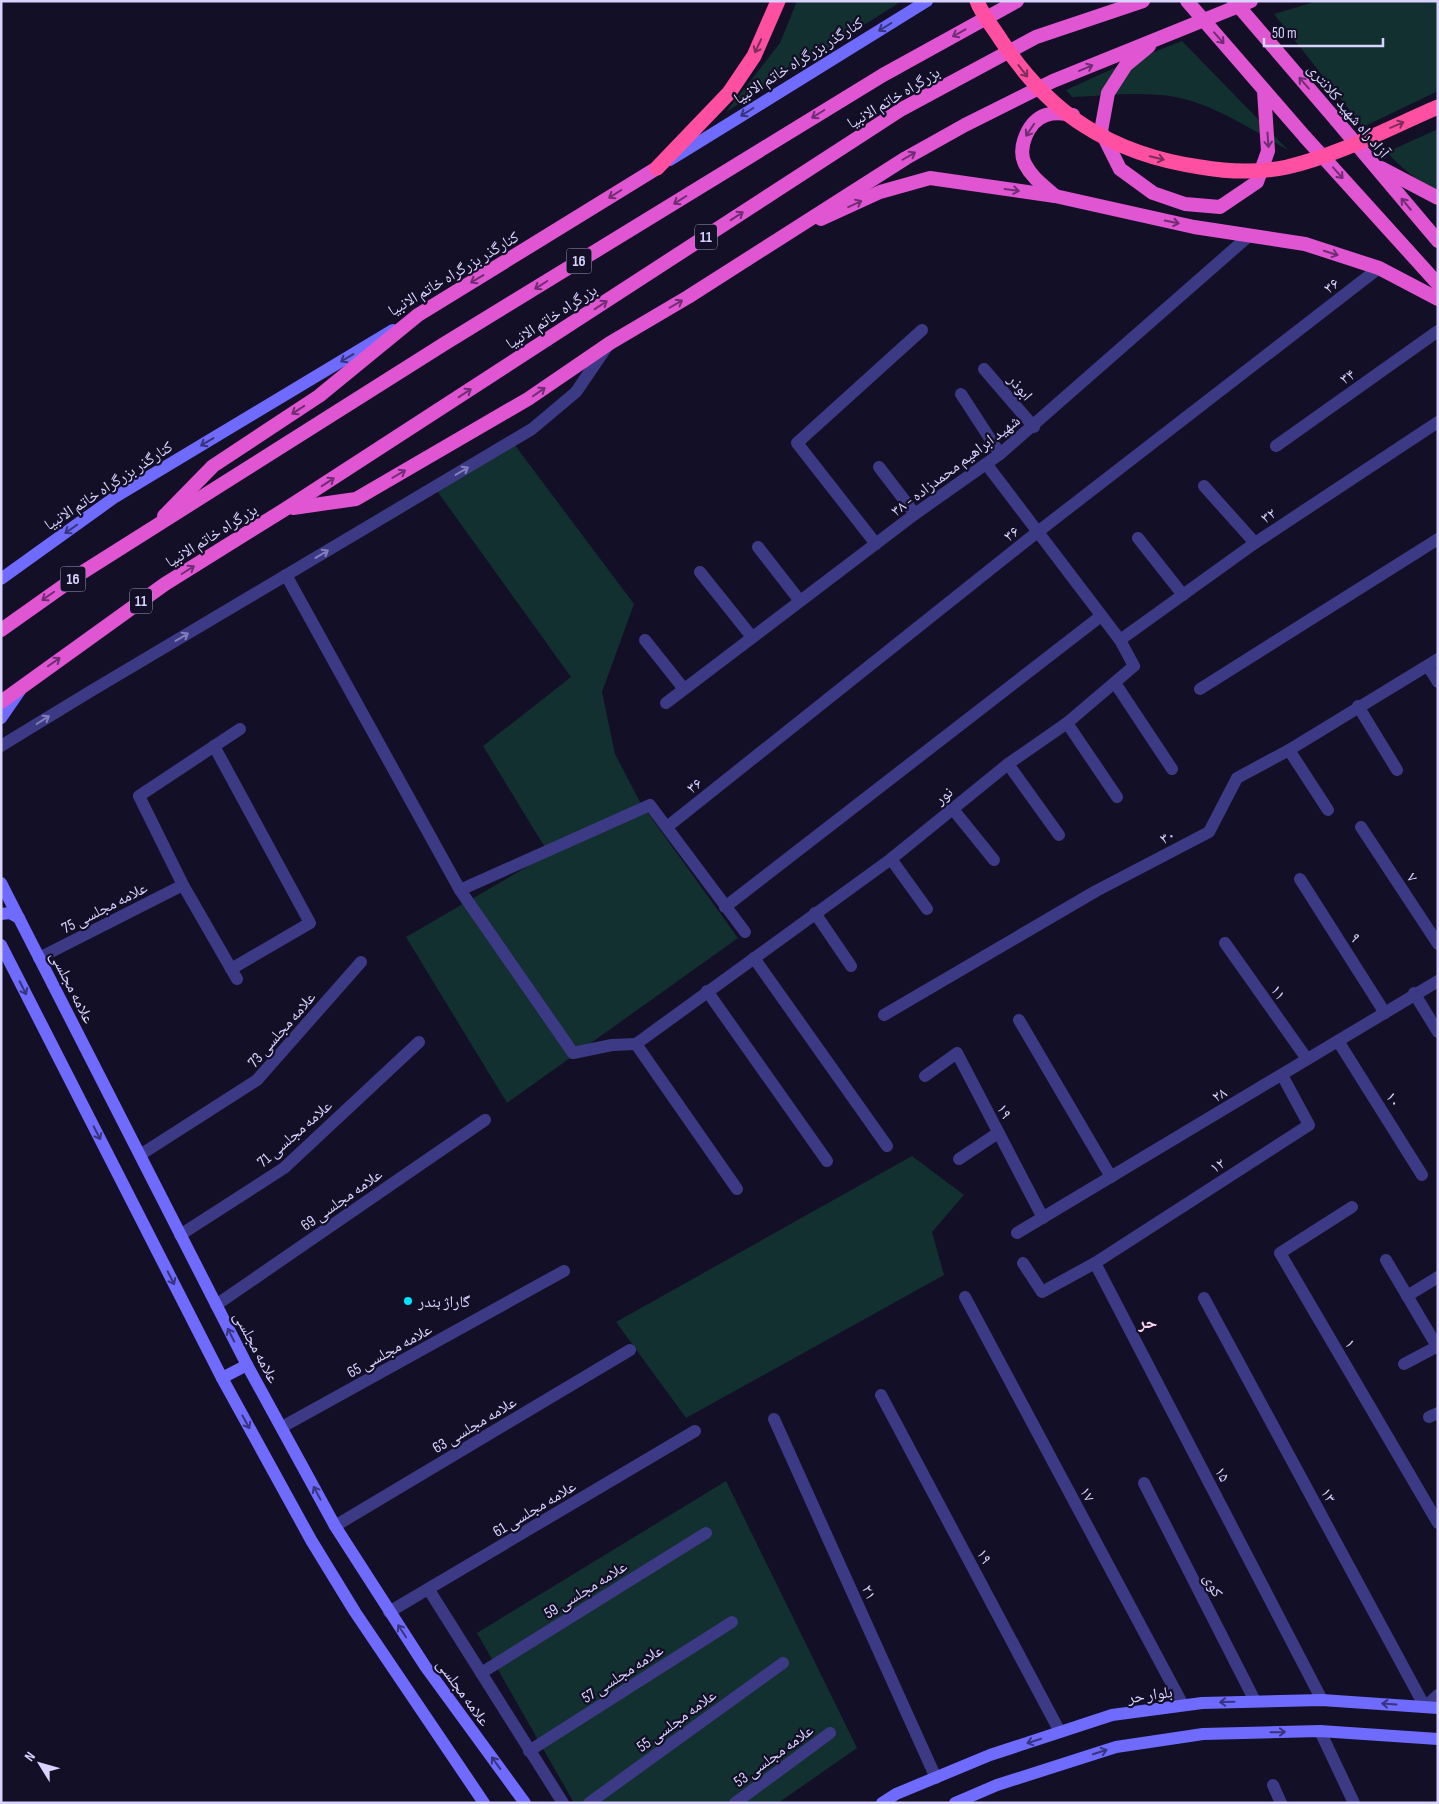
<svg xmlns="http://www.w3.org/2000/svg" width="1439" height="1804" viewBox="0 0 1439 1804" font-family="'Sofia Sans Condensed','Noto Naskh Arabic',sans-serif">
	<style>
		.green { fill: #12302f }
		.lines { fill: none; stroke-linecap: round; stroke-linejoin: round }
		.minor { stroke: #3d3a85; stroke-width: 12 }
		.secondary { stroke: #6f6bff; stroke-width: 12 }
		.trunk { stroke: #e055d1; stroke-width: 14 }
		.motorway { stroke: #ff4fa3; stroke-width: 15 }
		.trunk-bridge { stroke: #e055d1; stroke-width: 14 }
		.motorway-bridge { stroke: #ff4fa3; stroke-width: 15 }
		.oneway { stroke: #38347d }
		.oneway2 { stroke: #6f2e73 }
		.oneway3 { stroke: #7d2c5e }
		.oneway4 { stroke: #837fbc }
		.poi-dot { fill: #00e5ff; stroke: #130f26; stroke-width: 2 }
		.labels { text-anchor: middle; stroke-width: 4.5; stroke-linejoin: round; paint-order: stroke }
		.shield { fill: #130f26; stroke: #9e99be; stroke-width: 1 }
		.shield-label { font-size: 15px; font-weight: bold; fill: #d9d4ff }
		.street-label { font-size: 16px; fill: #d9d4ff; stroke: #130f26 }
		.poi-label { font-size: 16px; fill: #d9d4ff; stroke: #130f26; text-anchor: start }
		.neighbourhood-label { font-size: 18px; font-weight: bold; fill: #ffd6f0; stroke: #130f26 }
	</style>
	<rect width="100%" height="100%" fill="#130f26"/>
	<!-- green -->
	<g class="green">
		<path d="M797 1H902L726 112 780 43Z"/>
		<path d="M1317 1H1438V91L1363 127 1274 14Z"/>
		<path d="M1182 41 1288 150C1252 130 1216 105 1175 97 1142 91 1105 96 1072 97L1066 90 1121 65Z"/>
		<path d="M1438 129V190C1417 181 1402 169 1387 152Z"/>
		<path d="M514 444 634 604 602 692 615 754 640 802 738 938 507 1103 406 937 549 854 483 746 571 677 437 491Z"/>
		<path d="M912 1156 964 1195 932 1232 944 1275 686 1418 616 1322Z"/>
		<path d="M726 1481 857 1748 778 1803H574L477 1633Z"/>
	</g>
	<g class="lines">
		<!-- minor -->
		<g class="minor">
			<path d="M984 369 1034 427"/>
			<path d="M961 394 1000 454"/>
			<path d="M1276 446 1438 331"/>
			<path d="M879 467 915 514"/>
			<path d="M1204 486 1255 543"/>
			<path d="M1138 538 1183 595"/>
			<path d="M876 544 797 443 922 330"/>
			<path d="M758 547 800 601"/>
			<path d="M700 572 752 637"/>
			<path d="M286 575 460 890 650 805 745 932"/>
			<path d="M645 640 684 689"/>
			<path d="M1120 640 1255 543 1438 422"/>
			<path d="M1428 666 1438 682"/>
			<path d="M1115 683 1172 769"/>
			<path d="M1200 689 1438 539"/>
			<path d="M666 703 915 514 1000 454 1250 235"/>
			<path d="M1358 706 1397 770"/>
			<path d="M1067 723 1117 797"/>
			<path d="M1 746 91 691 532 429 576 392 608 345"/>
			<path d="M214 746 310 923 231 969"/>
			<path d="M1289 750 1328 810"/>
			<path d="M1008 764 1059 835"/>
			<path d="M952 808 994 860"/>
			<path d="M667 827 1026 541 1379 268"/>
			<path d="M1361 827 1438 944"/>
			<path d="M891 859 927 909"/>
			<path d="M1300 879 1385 1013"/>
			<path d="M460 890 573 1053 612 1045 636 1044"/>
			<path d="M725 907 1101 616"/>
			<path d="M815 913 851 966"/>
			<path d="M1225 943 1307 1059"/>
			<path d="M39 958 183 885"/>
			<path d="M754 958 887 1146"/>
			<path d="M237 979 183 885 139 796 240 729"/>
			<path d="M707 991 827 1161"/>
			<path d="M1414 993 1438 1032"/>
			<path d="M884 1015 1096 891 1209 832 1237 778 1289 750 1438 659"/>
			<path d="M1019 1020 1111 1177"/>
			<path d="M1338 1041 1422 1175"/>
			<path d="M636 1044 891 859 1008 764 1067 723 1134 666 1120 640 987 465"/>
			<path d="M636 1044 737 1189"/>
			<path d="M925 1076 957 1053 1043 1218"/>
			<path d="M140 1155 257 1080 361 962"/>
			<path d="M959 1159 998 1133"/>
			<path d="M1352 1207 1280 1253 1438 1523"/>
			<path d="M1017 1233 1438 981"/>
			<path d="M180 1235 284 1168 419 1042"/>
			<path d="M1386 1260 1438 1348"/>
			<path d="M1023 1263 1042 1292 1095 1263 1309 1125 1282 1075"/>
			<path d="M1095 1263 1322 1700"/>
			<path d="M1407 1296 1438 1277"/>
			<path d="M965 1297 1183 1705"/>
			<path d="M1204 1298 1425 1707 1438 1695"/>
			<path d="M216 1305 485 1120"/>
			<path d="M1404 1364 1438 1346"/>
			<path d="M881 1395 1060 1732"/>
			<path d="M1429 1417 1438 1413"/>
			<path d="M774 1419 936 1778"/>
			<path d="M282 1427 564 1271"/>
			<path d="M1144 1483 1255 1701"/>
			<path d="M335 1526 630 1350"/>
			<path d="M429 1590 563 1803"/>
			<path d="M389 1612 695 1431"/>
			<path d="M481 1673 706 1533"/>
			<path d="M1320 1731 1354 1803"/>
			<path d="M529 1751 732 1622"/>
			<path d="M1273 1785 1281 1803"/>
			<path d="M589 1803 783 1663"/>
			<path d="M735 1803 830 1733"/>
		</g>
		<!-- secondary -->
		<g class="secondary">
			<path d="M670 160 927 1"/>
			<path d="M1 579 115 497 393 330"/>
			<path d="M1 718 21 689"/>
			<path d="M1 883 247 1365 335 1526 425 1666 525 1803"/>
			<path d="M1 914 10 913 19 918"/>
			<path d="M1 945 222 1378 311 1540 355 1612 484 1803"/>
			<path d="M222 1378 247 1365"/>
			<path d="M882 1803 896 1794 990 1755 1112 1715 1202 1703 1322 1700 1438 1708"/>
			<path d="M955 1803 997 1785 1116 1747 1203 1734 1320 1731 1438 1739"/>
		</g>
		<!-- trunk -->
		<g class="trunk">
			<path d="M1149 46 1126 65 1108 93 1101 131 1120 169 1153 193 1185 204 1220 207 1257 182 1268 151 1264 91"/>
			<path d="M1336 120 1438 241"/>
			<path d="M1305 137 1438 284"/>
			<path d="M1381 168 1438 198"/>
			<path d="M1055 196C1044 186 1032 178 1025 164 1017 148 1028 121 1046 115 1055 112 1064 113 1073 115"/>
			<path d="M821 219 880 192 930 178 1055 196 1194 227 1305 244 1379 268 1438 299"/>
			<path d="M293 508 356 499 528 399 610 343 688 297 906 158 965 125 1053 81 1251 1"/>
			<path d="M164 516 213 466 319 396 418 315 657 168"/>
			<path d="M1 630 83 572 444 344 883 75 1017 1"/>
			<path d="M1 702 165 584 287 508 902 109 1036 37 1143 1"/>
		</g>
		<!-- motorway -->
		<path class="motorway" d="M657 168 729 93 754 56 778 1"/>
		<!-- trunk-bridge -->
		<g class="trunk-bridge">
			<path d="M1187 1 1305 137"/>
			<path d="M1234 1 1336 120"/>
		</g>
		<!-- motorway-bridge -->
		<path class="motorway-bridge" d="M977 1C982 15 993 27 1001 40 1050 115 1112 154 1200 167 1229 172 1258 173 1287 167 1339 155 1389 128 1438 107"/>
	</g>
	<!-- one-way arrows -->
	<defs><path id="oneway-shaft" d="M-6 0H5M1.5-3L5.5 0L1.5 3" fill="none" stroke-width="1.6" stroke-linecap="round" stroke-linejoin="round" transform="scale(1.25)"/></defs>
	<g class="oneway">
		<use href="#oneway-shaft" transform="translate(885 27) rotate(148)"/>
		<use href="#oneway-shaft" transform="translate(747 112) rotate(148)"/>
		<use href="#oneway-shaft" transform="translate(347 358) rotate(149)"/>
		<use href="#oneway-shaft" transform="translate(207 442) rotate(149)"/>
		<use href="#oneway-shaft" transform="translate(71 529) rotate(145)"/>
		<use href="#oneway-shaft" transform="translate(23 988) rotate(63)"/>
		<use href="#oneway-shaft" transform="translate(97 1133) rotate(63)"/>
		<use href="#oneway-shaft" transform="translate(171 1278) rotate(63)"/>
		<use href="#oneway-shaft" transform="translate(231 1335) rotate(-117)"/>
		<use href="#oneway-shaft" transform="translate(246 1422) rotate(61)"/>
		<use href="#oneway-shaft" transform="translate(317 1493) rotate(-118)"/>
		<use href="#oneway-shaft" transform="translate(402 1631) rotate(-123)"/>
		<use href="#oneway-shaft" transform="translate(1227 1702) rotate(179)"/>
		<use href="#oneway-shaft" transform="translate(1389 1704) rotate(-176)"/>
		<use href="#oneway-shaft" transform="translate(1278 1732) rotate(-1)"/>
		<use href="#oneway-shaft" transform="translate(1034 1741) rotate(162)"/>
		<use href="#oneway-shaft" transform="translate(1100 1752) rotate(-18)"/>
		<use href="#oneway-shaft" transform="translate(496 1763) rotate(-126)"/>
	</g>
	<g class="oneway2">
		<use href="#oneway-shaft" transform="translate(959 33) rotate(151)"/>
		<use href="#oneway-shaft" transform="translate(1219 38) rotate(49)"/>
		<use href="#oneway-shaft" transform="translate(1086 68) rotate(-23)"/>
		<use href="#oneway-shaft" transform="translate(1304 83) rotate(-131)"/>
		<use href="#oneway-shaft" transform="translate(818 114) rotate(148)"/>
		<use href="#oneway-shaft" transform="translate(1030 130) rotate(124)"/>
		<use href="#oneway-shaft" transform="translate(1268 140) rotate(86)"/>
		<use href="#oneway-shaft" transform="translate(909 156) rotate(-30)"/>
		<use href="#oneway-shaft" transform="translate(1338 173) rotate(48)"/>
		<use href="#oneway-shaft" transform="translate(1012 190) rotate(8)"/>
		<use href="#oneway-shaft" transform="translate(615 194) rotate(148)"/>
		<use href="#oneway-shaft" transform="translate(680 200) rotate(148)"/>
		<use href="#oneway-shaft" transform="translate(855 204) rotate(-25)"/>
		<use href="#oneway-shaft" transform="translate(1406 204) rotate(-130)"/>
		<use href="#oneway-shaft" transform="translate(737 216) rotate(-33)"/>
		<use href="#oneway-shaft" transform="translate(1172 222) rotate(12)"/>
		<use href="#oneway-shaft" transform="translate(1331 253) rotate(18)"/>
		<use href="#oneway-shaft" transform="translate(477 279) rotate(149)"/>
		<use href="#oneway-shaft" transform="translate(541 285) rotate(148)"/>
		<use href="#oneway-shaft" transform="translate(676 304) rotate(-30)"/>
		<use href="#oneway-shaft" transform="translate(601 305) rotate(-33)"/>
		<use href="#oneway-shaft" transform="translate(539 392) rotate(-35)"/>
		<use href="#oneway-shaft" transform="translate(465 393) rotate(-33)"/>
		<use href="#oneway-shaft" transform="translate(298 410) rotate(147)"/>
		<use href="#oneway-shaft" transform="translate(399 474) rotate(-30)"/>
		<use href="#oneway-shaft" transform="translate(328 482) rotate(-33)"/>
		<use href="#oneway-shaft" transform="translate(188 570) rotate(-32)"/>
		<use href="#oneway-shaft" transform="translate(48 596) rotate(145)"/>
		<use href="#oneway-shaft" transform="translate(54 662) rotate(-35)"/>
	</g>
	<g class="oneway3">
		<use href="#oneway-shaft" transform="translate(758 46) rotate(115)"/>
		<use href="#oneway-shaft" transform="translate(1023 71) rotate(52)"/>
		<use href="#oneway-shaft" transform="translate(1397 125) rotate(-23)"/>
		<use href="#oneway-shaft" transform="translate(1157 158) rotate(14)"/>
	</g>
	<g class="oneway4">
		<use href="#oneway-shaft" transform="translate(462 471) rotate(-31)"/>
		<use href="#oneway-shaft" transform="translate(322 554) rotate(-31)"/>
		<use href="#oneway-shaft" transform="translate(182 637) rotate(-31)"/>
		<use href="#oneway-shaft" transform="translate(43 720) rotate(-32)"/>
	</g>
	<!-- markers -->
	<circle class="poi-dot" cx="408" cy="1301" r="5"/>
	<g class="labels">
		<!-- shield labels -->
		<g class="shield">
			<rect x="695" y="224.5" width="22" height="25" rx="4"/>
			<rect x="566.5" y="248.5" width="25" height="25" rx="4"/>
			<rect x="60.5" y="566.5" width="25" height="25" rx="4"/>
			<rect x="130" y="588.5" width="22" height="25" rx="4"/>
		</g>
		<g class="shield-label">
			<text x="706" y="242">11</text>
			<text x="579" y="266">16</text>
			<text x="73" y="584">16</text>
			<text x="141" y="606">11</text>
		</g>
		<!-- street labels -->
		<g class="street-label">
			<text transform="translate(798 60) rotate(-32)" y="6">کنارگذر بزرگراه خاتم الانبیا</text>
			<text transform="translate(893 97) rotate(-31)" y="6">بزرگراه خاتم الانبیا</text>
			<text transform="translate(1349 110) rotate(50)" y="6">آزاد راه شهید کلانتری</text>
			<text transform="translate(453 273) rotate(-31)" y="6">کنارگذر بزرگراه خاتم الانبیا</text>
			<text transform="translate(1331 285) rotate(-38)" y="6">۳۶</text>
			<text transform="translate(551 316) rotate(-33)" y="6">بزرگراه خاتم الانبیا</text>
			<text transform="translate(1347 376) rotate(-35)" y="6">۳۴</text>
			<text transform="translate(1021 387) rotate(50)" y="6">ابوذر</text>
			<text transform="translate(955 465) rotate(-37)" y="6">شهید ابراهیم محمدزاده - ۳۸</text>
			<text transform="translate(108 485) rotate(-33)" y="6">کنارگذر بزرگراه خاتم الانبیا</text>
			<text transform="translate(1268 515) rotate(-33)" y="6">۳۲</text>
			<text transform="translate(1011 533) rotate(-38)" y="6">۳۶</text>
			<text transform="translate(211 535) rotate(-32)" y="6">بزرگراه خاتم الانبیا</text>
			<text transform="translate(694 785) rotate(-38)" y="6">۳۶</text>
			<text transform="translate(943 795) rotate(-39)" y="6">نور</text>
			<text transform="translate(1167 836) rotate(-28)" y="6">۳۰</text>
			<text transform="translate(1413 877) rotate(57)" y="6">۷</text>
			<text transform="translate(104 907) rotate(-27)" y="6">علامه مجلسی 75</text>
			<text transform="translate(1356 937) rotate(58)" y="6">۹</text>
			<text transform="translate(73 987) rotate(63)" y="6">علامه مجلسی</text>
			<text transform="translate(1279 992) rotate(55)" y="6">۱۱</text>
			<text transform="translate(281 1029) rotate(-49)" y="6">علامه مجلسی 73</text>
			<text transform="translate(1219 1094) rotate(-31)" y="6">۲۸</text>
			<text transform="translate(1394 1099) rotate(58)" y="6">۱۰</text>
			<text transform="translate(1005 1111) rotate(62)" y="6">۱۹</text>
			<text transform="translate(294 1133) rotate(-41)" y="6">علامه مجلسی 71</text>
			<text transform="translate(1217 1165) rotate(-33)" y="6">۱۲</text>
			<text transform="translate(341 1199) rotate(-35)" y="6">علامه مجلسی 69</text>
			<text transform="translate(1351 1343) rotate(60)" y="6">۱</text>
			<text transform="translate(257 1347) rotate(62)" y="6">علامه مجلسی</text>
			<text transform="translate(389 1350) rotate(-29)" y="6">علامه مجلسی 65</text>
			<text transform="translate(474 1424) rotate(-31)" y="6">علامه مجلسی 63</text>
			<text transform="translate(1223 1474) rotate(62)" y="6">۱۵</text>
			<text transform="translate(1088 1494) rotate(62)" y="6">۱۷</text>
			<text transform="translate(1329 1495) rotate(62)" y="6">۱۳</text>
			<text transform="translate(534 1508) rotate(-31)" y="6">علامه مجلسی 61</text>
			<text transform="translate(985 1556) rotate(62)" y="6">۱۹</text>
			<text transform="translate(1214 1585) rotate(63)" y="6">کوی</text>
			<text transform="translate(585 1589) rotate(-32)" y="6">علامه مجلسی 59</text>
			<text transform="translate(870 1592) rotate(66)" y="6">۲۱</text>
			<text transform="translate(622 1673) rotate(-33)" y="6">علامه مجلسی 57</text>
			<text transform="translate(464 1692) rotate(54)" y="6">علامه مجلسی</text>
			<text transform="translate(1150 1694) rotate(-8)" y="6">بلوار حر</text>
			<text transform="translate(676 1720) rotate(-36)" y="6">علامه مجلسی 55</text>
			<text transform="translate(773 1755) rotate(-36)" y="6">علامه مجلسی 53</text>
		</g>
		<!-- poi labels -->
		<g class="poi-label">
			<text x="418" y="1307">گاراژ بندر</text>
		</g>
		<!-- neighbourhood labels -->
		<g class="neighbourhood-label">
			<text x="1148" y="1328">حر</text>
		</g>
	</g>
	<!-- border -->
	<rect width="1439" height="1804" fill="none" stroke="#d9d4ff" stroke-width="5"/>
	<!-- north arrow -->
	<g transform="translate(40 1764) rotate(307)" stroke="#130f26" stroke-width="4" paint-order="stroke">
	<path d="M0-4L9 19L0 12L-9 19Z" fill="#d9d4ff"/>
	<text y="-8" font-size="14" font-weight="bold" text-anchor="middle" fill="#d9d4ff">N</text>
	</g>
	<!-- scale -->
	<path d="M1264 38v8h119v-8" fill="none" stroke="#d9d4ff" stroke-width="2.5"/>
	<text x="1272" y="38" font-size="15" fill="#d9d4ff" stroke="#130f26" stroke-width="4" paint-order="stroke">50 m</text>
</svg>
